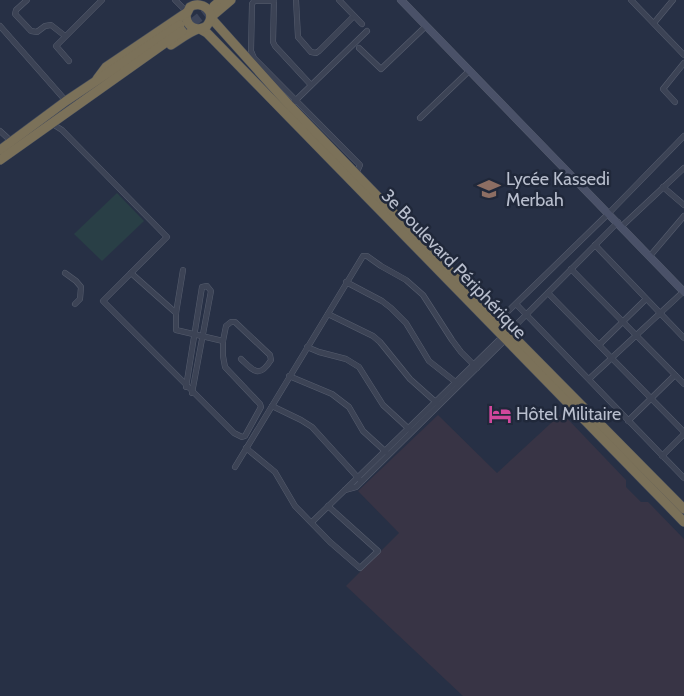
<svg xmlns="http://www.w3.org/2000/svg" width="684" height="696" viewBox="0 0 684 696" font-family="Cabin,sans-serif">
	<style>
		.medical { fill: #383445 }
		.green { fill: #293f46 }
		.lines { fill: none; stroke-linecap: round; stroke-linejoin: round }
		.highway-tunnel { stroke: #3d455a; stroke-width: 9; stroke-dasharray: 9 4.5; stroke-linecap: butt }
		.street-casing { stroke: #575e6f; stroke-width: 6 }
		.secondary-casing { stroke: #575e6f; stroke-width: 8 }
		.highway-casing { stroke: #434b5c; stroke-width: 10 }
		.street { stroke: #3c4355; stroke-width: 5 }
		.secondary { stroke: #4a5168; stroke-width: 7 }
		.highway { stroke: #7b7159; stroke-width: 9 }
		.labels { text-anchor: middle; stroke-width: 5; stroke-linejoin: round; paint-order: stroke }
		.poi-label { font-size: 18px; fill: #b9bfce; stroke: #20283a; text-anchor: start }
		.street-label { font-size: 18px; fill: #b9bfce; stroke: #20283a }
	</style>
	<rect width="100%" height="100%" fill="#273045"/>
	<!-- medical -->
	<path class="medical" d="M562 413 626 480V487L641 502H648L652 506 684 539V696H463L346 586 399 533 358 491 438 415 497 473Z"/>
	<!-- green -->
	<path class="green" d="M117 193 144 221 102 261 74 234Z"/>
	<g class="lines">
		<!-- highway-tunnel -->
		<path class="highway-tunnel" d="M182 31 214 6"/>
		<defs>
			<g id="street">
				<path d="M27 0 16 10 15 14 31 31 37 32 45 26 51 25 65 36"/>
				<path d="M175 0 187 12"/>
				<path d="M274 0 273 42 275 46 311 85"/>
				<path d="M296 0 298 37 311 52 316 53 319 51 354 16"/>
				<path d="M339 0 362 24"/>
				<path d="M631 0 684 55"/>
				<path d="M274 1H254L252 4 251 51 254 58 360 165 356 174"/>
				<path d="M654 23 673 0"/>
				<path d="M0 26 66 101"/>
				<path d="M359 48 381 69 426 26"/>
				<path d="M69 61 56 46 102 0"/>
				<path d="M294 102 367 31"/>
				<path d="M675 102 663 89 684 63"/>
				<path d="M420 118 469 71"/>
				<path d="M51 123 62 130 167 237 103 301 234 433 242 437 245 436 261 407 260 404 225 367 223 356V341L176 330V313L183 270"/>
				<path d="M0 131 11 141"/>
				<path d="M663 187 684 205"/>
				<path d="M622 226 684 168"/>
				<path d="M595 245 684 338"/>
				<path d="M650 256 684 216"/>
				<path d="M571 269 684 384"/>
				<path d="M65 273 76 281 81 287 80 299 75 304"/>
				<path d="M131 273 176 313"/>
				<path d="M346 282 382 301 391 308 406 323 429 361 458 384"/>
				<path d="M548 293 684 432"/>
				<path d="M516 304 684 478"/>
				<path d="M328 314 373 336 380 342 410 379 438 404"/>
				<path d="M498 321 609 213 684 136"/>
				<path d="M509 332 618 222"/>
				<path d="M223 341 226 326 231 322H235L270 355 271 360C259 379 254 371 241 359"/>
				<path d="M600 344 646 299"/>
				<path d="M307 347 319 352 346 359 359 367 383 405 409 429"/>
				<path d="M289 376 332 394 349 407 363 431 386 452"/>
				<path d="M589 379 684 291"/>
				<path d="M186 387 202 287 207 286 211 291 192 393"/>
				<path d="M272 406 301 420 312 427 360 480"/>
				<path d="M628 421 675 375"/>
				<path d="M246 448 275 472 295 506 330 542 360 568 378 551 328 506"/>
				<path d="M662 456 684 434"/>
				<path d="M235 467 363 256H367L381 266 406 280 423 295 452 340 461 352 477 368"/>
				<path d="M345 490 356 487 505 340"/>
				<path d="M312 522 502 337"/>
			</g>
			<path id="secondary" d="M401 0 684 292"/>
			<g id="highway">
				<path d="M214 6 221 0"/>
				<path d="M211 17 231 0"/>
				<path d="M211 18 290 106 509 332 684 509"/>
				<path d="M200 29 207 33 684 522"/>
				<path d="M171 45C179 40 189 32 198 29 203 28 206 28 208 24 217 11 201 0 190 7L186 15C186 23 191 28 198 29"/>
				<path d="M97 79 106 67 186 13"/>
				<path d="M0 150 66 101 180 25"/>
				<path d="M0 160 182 31"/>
			</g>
		</defs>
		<!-- street casing -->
		<use href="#street" class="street-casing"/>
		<!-- secondary casing -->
		<use href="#secondary" class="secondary-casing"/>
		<!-- highway casing -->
		<use href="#highway" class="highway-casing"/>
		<!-- street -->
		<use href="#street" class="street"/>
		<!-- secondary -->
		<use href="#secondary" class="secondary"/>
		<!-- highway -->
		<use href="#highway" class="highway"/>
	</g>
	<!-- icons -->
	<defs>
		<symbol id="school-bare" viewBox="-9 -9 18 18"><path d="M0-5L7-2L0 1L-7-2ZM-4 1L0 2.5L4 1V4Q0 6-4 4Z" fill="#8d6e63" stroke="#20283a" stroke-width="2.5" paint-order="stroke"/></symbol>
		<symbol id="hotel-bare" viewBox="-9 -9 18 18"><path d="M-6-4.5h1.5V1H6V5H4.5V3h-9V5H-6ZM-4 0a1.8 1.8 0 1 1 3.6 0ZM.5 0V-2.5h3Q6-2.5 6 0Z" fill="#d1479c" stroke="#20283a" stroke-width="2.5" paint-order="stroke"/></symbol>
	</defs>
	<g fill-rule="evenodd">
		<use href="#school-bare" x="473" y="173" width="32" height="32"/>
		<use href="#hotel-bare" x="484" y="398" width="32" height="32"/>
	</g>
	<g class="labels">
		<!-- poi labels -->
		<g class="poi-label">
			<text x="506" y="185">Lycée Kassedi<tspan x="506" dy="21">Merbah</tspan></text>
			<text x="516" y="420">Hôtel Militaire</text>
		</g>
		<!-- street labels -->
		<g class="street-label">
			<text transform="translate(454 264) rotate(46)" y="6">3e Boulevard Périphérique</text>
		</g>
	</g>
</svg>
